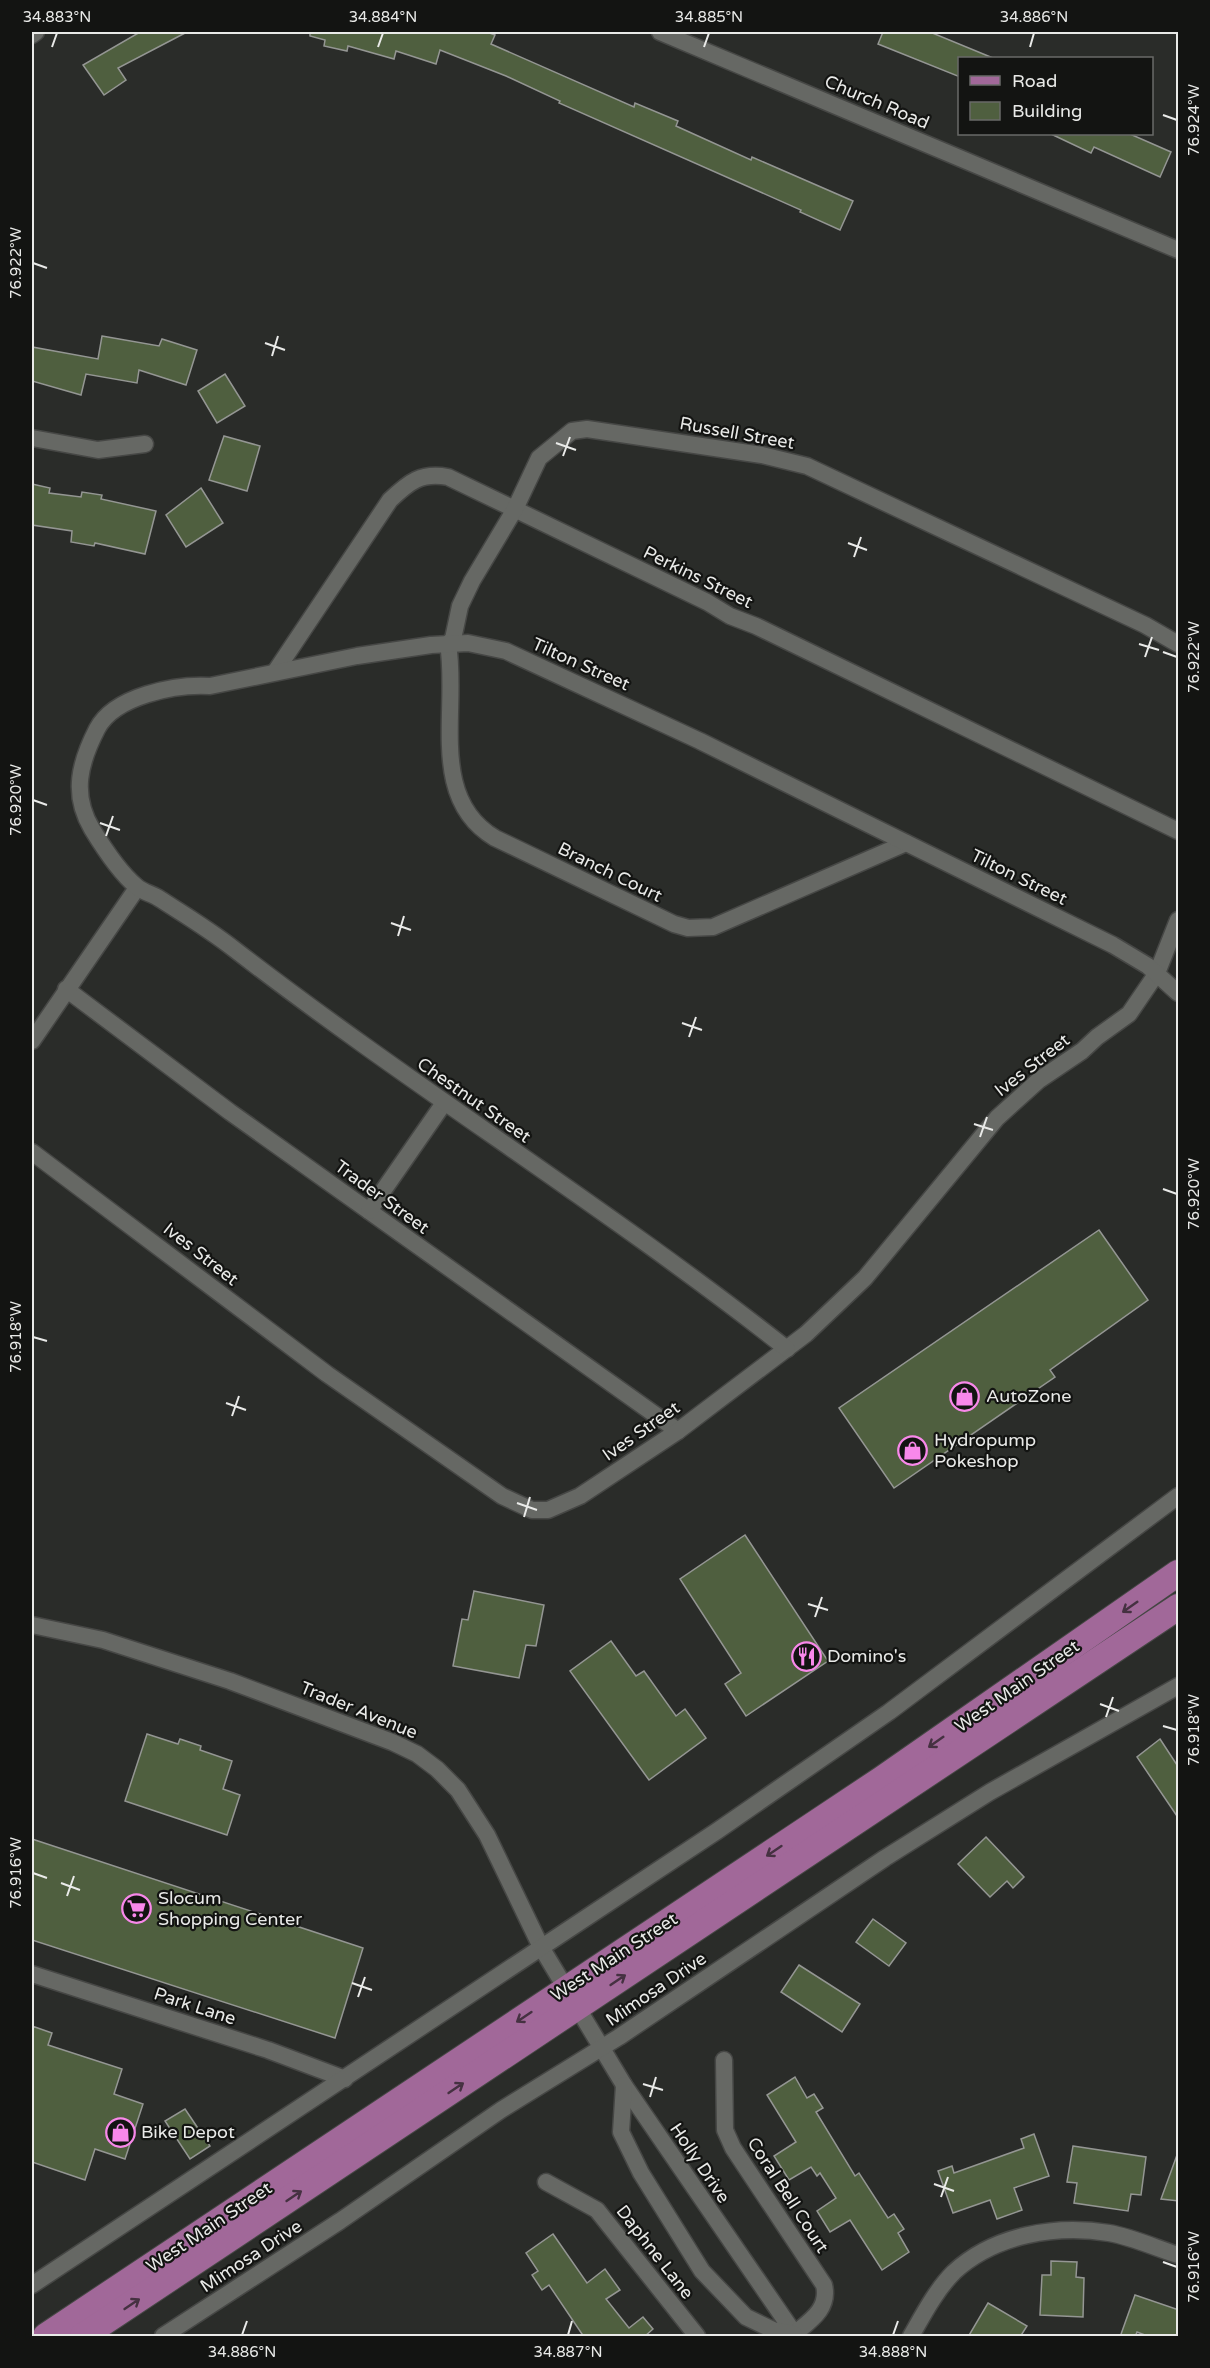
<svg xmlns="http://www.w3.org/2000/svg" width="1210" height="2368" viewBox="0 0 1210 2368" font-family="'Varela Round',sans-serif">
	<style>
		.building { fill: #4f5f3f; stroke: #949693; stroke-width: 1.5 }
		.lines { fill: none; stroke-linecap: round; stroke-linejoin: round }
		.street-casing { stroke: #464745; stroke-width: 19 }
		.primary-casing { stroke: #464745; stroke-width: 28 }
		.street { stroke: #666864; stroke-width: 16 }
		.primary { stroke: #a16899; stroke-width: 26 }
		.oneway { stroke: #453141 }
		.ticks { fill: none; stroke: #e9eae8; stroke-width: 2 }
		.labels { text-anchor: middle; stroke-width: 4.5; stroke-linejoin: round; paint-order: stroke }
		.street-label { font-size: 18px; fill: #e9eae8; stroke: #131412 }
		.poi-label { font-size: 18px; fill: #e9eae8; stroke: #131412; text-anchor: start }
		.neatline { fill: none; stroke: #e9eae8; stroke-width: 2 }
		.ticks-label { font-size: 15px; text-anchor: middle; fill: #e9eae8 }
	</style>
	<rect width="100%" height="100%" fill="#2a2c29"/>
	<!-- building -->
	<g class="building">
		<path d="M140 32H187L118 68 126 80 104 95 83 65Z"/>
		<path d="M310 32H487L495 35 491 44 634 107 635 103 678 121 676 126 751 160 752 157 853 201 840 230 800 212 801 210 559 103 560 101 506 76 440 50 436 64 396 51 394 59 348 46 347 51 324 46 325 40 310 36Z"/>
		<path d="M883 32H930L993 58H960V77L878 44Z"/>
		<path d="M1051 134H1130L1171 152 1160 177 1094 147 1091 153Z"/>
		<path d="M102 336 159 346 162 339 197 350 186 385 139 370 137 383 86 374 81 395 32 381V347L98 359Z"/>
		<path d="M225 374 245 406 217 423 198 391Z"/>
		<path d="M224 436 260 446 247 491 209 480Z"/>
		<path d="M32 484 50 488 49 493 81 497 82 492 102 495 101 499 156 511 145 554 95 543 94 546 71 542 72 531 32 525Z"/>
		<path d="M201 488 223 523 186 547 166 515Z"/>
		<path d="M1099 1230 1148 1300 1050 1370 1055 1377 894 1488 839 1408Z"/>
		<path d="M745 1535 828 1661 746 1716 725 1684 741 1673 680 1579Z"/>
		<path d="M474 1591 544 1605 536 1646 526 1645 519 1678 453 1666 462 1619 468 1620Z"/>
		<path d="M611 1641 636 1676 644 1671 676 1716 685 1709 706 1738 649 1780 570 1671Z"/>
		<path d="M147 1734 178 1744 180 1739 201 1746 200 1750 232 1761 223 1789 240 1795 227 1835 125 1801Z"/>
		<path d="M1160 1739 1179 1768V1819L1137 1757Z"/>
		<path d="M986 1837 1024 1877 1013 1888 1007 1881 990 1897 958 1864Z"/>
		<path d="M32 1839 363 1948 335 2038 32 1940Z"/>
		<path d="M873 1919 906 1943 889 1966 856 1942Z"/>
		<path d="M799 1965 860 2004 842 2032 781 1992Z"/>
		<path d="M32 2026 52 2033 48 2045 122 2069 114 2094 143 2104 125 2159 95 2149 85 2180 32 2162Z"/>
		<path d="M795 2077 807 2098 814 2094 823 2108 816 2112 855 2176 859 2173 888 2218 894 2214 904 2229 898 2233 909 2252 882 2270 850 2220 830 2232 817 2211 836 2198 820 2173 817 2176 811 2167 789 2180 774 2156 796 2142 767 2095Z"/>
		<path d="M185 2109 210 2146 190 2159 165 2121Z"/>
		<path d="M1034 2134 1049 2176 1014 2188 1022 2210 997 2219 990 2200 953 2213 938 2171 952 2166 954 2173 1024 2148 1021 2139Z"/>
		<path d="M1073 2146 1146 2157 1141 2195 1131 2194 1128 2211 1074 2203 1077 2183 1067 2182Z"/>
		<path d="M1177 2155H1179V2201L1161 2199Z"/>
		<path d="M553 2234 587 2283 605 2269 620 2290 606 2299 629 2328 643 2317 653 2329 644 2337H584L549 2285 542 2290 532 2275 538 2271 526 2253Z"/>
		<path d="M1051 2261 1077 2262 1076 2277 1084 2278 1083 2317 1040 2315 1042 2275H1051Z"/>
		<path d="M1135 2295 1179 2310V2337H1150L1137 2332 1135 2337H1120Z"/>
		<path d="M988 2303 1027 2326 1020 2337H968Z"/>
	</g>
	<g class="lines">
		<defs>
			<g id="street">
				<path d="M660 32 1178 250"/>
				<path d="M32 35 36 32"/>
				<path d="M32 438 98 450 145 444"/>
				<path d="M275 672 390 500C409 482 421 472 448 477L707 602 730 616 756 626 1178 831"/>
				<path d="M906 843 713 927 688 928 674 924 495 838C427 798 459 708 448 644L453 639 460 606 472 581 515 509 539 458 572 431 587 429 762 455 807 466 1145 625 1178 644"/>
				<path d="M66 989 230 1112 678 1431"/>
				<path d="M32 1041 137 888"/>
				<path d="M32 1152 327 1374 502 1496 532 1510H548L580 1496 678 1431 806 1334 865 1278 997 1118 1039 1080 1082 1051 1097 1037 1129 1014 1157 973 1178 920"/>
				<path d="M369 1211 444 1103"/>
				<path d="M787 1349C608 1208 414 1088 234 949 210 930 185 915 160 899 153 894 142 892 136 886 119 872 103 847 92 829 71 794 80 762 97 729 114 696 175 684 210 686L357 656 431 645 468 643 506 651 700 741 1113 945 1148 966 1178 993"/>
				<path d="M32 1625 103 1640 230 1681 392 1742 417 1754 437 1769 458 1790 487 1835 541 1947 624 2085 796 2336"/>
				<path d="M32 1974 268 2050 345 2079"/>
				<path d="M724 2060 725 2130 733 2148 824 2285C830 2310 808 2322 792 2336"/>
				<path d="M624 2085 621 2132 641 2173 702 2271 746 2317 773 2330 794 2334"/>
				<path d="M546 2182 597 2210 697 2336"/>
				<path d="M32 2285 717 1831 889 1712 1178 1496"/>
				<path d="M163 2336 340 2221 501 2110 619 2037 885 1858 990 1792 1178 1686"/>
				<path d="M911 2336C923 2315 936 2290 954 2272 994 2235 1056 2224 1109 2233 1132 2237 1156 2248 1178 2255"/>
			</g>
			<g id="primary">
				<path d="M46 2336 882 1779 1178 1573"/>
				<path d="M83 2336 1178 1607"/>
			</g>
		</defs>
		<!-- street casing -->
		<use href="#street" class="street-casing"/>
		<!-- primary casing -->
		<use href="#primary" class="primary-casing"/>
		<!-- street -->
		<use href="#street" class="street"/>
		<!-- primary -->
		<use href="#primary" class="primary"/>
	</g>
	<!-- one-way arrows -->
	<defs><path id="oneway-shaft" d="M-6 0H5M1.5-3L5.5 0L1.5 3" fill="none" stroke-width="1.6" stroke-linecap="round" stroke-linejoin="round" transform="scale(1.5)"/></defs>
	<g class="oneway">
		<use href="#oneway-shaft" transform="translate(1130 1607) rotate(145)"/>
		<use href="#oneway-shaft" transform="translate(936 1742) rotate(145)"/>
		<use href="#oneway-shaft" transform="translate(774 1851) rotate(146)"/>
		<use href="#oneway-shaft" transform="translate(618 1980) rotate(-34)"/>
		<use href="#oneway-shaft" transform="translate(524 2017) rotate(146)"/>
		<use href="#oneway-shaft" transform="translate(456 2088) rotate(-34)"/>
		<use href="#oneway-shaft" transform="translate(294 2196) rotate(-34)"/>
		<use href="#oneway-shaft" transform="translate(132 2304) rotate(-34)"/>
	</g>
	<!-- ticks -->
	<path class="ticks" d="M52 47 57 33M378 47 383 33M704 47 709 33M1030 47 1034 33M1163 115 1177 120M33 263 47 268M265 343 285 350M272 356 278 336M556 443 576 450M563 456 570 437M848 543 867 550M854 557 861 537M1139 644 1159 650M1163 652 1177 657M1145 657 1152 637M33 800 47 805M100 823 120 830M106 836 113 816M391 923 411 930M398 936 404 916M682 1023 702 1030M689 1037 696 1017M974 1124 993 1130M980 1137 987 1117M1163 1189 1177 1194M33 1337 47 1341M226 1403 246 1410M232 1416 239 1396M517 1503 537 1510M524 1517 530 1497M808 1604 828 1610M815 1617 822 1597M1100 1704 1119 1711M1106 1717 1113 1697M1163 1726 1177 1730M33 1873 47 1878M61 1883 80 1890M67 1896 74 1876M352 1983 372 1990M358 1997 365 1977M643 2084 663 2090M650 2097 656 2077M934 2184 954 2191M941 2197 948 2177M1163 2262 1177 2267M242 2335 247 2321M568 2335 572 2321M893 2335 898 2321"/>
	<!-- icons -->
	<defs>
		<symbol id="shop-ring" viewBox="-11 -11 22 22"><circle r="9.5" fill="#131412" stroke="#f888ea" stroke-width="1.5"/><path d="M-5-2.5h2.3a2.7 3.5 0 0 1 5.4 0H5L5.5 6h-11ZM-1.5-2.5h3a1.5 2.3 0 0 0-3 0Z" fill="#f888ea"/></symbol>
		<symbol id="restaurant-ring" viewBox="-11 -11 22 22"><circle r="9.5" fill="#131412" stroke="#f888ea" stroke-width="1.5"/><path d="M-5-6h1v4h1v-4h1v4h1v-4h1v5L-1.5 .5V6h-2V.5L-5-1ZM5-6V6H3V1.5H1.5Q1.5-4 5-6Z" fill="#f888ea"/></symbol>
		<symbol id="supermarket-ring" viewBox="-11 -11 22 22"><circle r="9.5" fill="#131412" stroke="#f888ea" stroke-width="1.5"/><path d="M-6-5.5h2.5l.6 2H6L4.5 2H-2.5L-4.4-4H-6ZM-1.5 3.2a1.3 1.3 0 1 0 .1 0ZM3 3.2a1.3 1.3 0 1 0 .1 0Z" fill="#f888ea"/></symbol>
	</defs>
	<g fill-rule="evenodd">
		<use href="#shop-ring" x="948" y="1380" width="33" height="33"/>
		<use href="#shop-ring" x="896" y="1434" width="33" height="33"/>
		<use href="#restaurant-ring" x="790" y="1640" width="33" height="33"/>
		<use href="#supermarket-ring" x="120" y="1892" width="33" height="33"/>
		<use href="#shop-ring" x="104" y="2116" width="33" height="33"/>
	</g>
	<g class="labels">
		<!-- street labels -->
		<g class="street-label">
			<text transform="translate(877 102) rotate(23)" y="6">Church Road</text>
			<text transform="translate(737 433) rotate(10)" y="6">Russell Street</text>
			<text transform="translate(698 577) rotate(26)" y="6">Perkins Street</text>
			<text transform="translate(581 664) rotate(24)" y="6">Tilton Street</text>
			<text transform="translate(610 872) rotate(26)" y="6">Branch Court</text>
			<text transform="translate(1019 877) rotate(26)" y="6">Tilton Street</text>
			<text transform="translate(1032 1065) rotate(-38)" y="6">Ives Street</text>
			<text transform="translate(474 1100) rotate(35)" y="6">Chestnut Street</text>
			<text transform="translate(382 1197) rotate(36)" y="6">Trader Street</text>
			<text transform="translate(201 1254) rotate(38)" y="6">Ives Street</text>
			<text transform="translate(641 1431) rotate(-35)" y="6">Ives Street</text>
			<text transform="translate(1017 1686) rotate(-35)" y="6">West Main Street</text>
			<text transform="translate(359 1710) rotate(22)" y="6">Trader Avenue</text>
			<text transform="translate(614 1957) rotate(-33)" y="6">West Main Street</text>
			<text transform="translate(656 1989) rotate(-34)" y="6">Mimosa Drive</text>
			<text transform="translate(195 2006) rotate(18)" y="6">Park Lane</text>
			<text transform="translate(700 2163) rotate(56)" y="6">Holly Drive</text>
			<text transform="translate(788 2195) rotate(57)" y="6">Coral Bell Court</text>
			<text transform="translate(209 2227) rotate(-34)" y="6">West Main Street</text>
			<text transform="translate(655 2252) rotate(52)" y="6">Daphne Lane</text>
			<text transform="translate(251 2256) rotate(-33)" y="6">Mimosa Drive</text>
		</g>
		<!-- poi labels -->
		<g class="poi-label">
			<text x="986" y="1402">AutoZone</text>
			<text x="934" y="1446">Hydropump<tspan x="934" dy="21">Pokeshop</tspan></text>
			<text x="827" y="1662">Domino's</text>
			<text x="158" y="1904">Slocum<tspan x="158" dy="21">Shopping Center</tspan></text>
			<text x="141" y="2138">Bike Depot</text>
		</g>
	</g>
	<!-- border -->
	<rect width="1210" height="2368" fill="none" stroke="#131412" stroke-width="66"/>
	<!-- legend -->
	<rect x="958" y="57" width="195" height="78" fill="#131412" stroke="#696a68" stroke-width="1.5"/>
	<rect x="970" y="76" width="30" height="9" fill="#a16899" stroke="#696a68" stroke-width="1.5"/>
	<text x="1012" y="87" font-size="18" fill="#e9eae8">Road</text>
	<rect x="970" y="102" width="30" height="18" fill="#4f5f3f" stroke="#696a68" stroke-width="1.5"/>
	<text x="1012" y="117" font-size="18" fill="#e9eae8">Building</text>
	<rect x="33" y="33" width="1144" height="2302" class="neatline"/>
	<g class="ticks-label">
		<text x="57" y="22">34.883°N</text>
		<text x="383" y="22">34.884°N</text>
		<text x="709" y="22">34.885°N</text>
		<text x="1034" y="22">34.886°N</text>
		<text transform="translate(1194 120) rotate(-90)" y="5">76.924°W</text>
		<text transform="translate(16 263) rotate(-90)" y="5">76.922°W</text>
		<text transform="translate(1194 657) rotate(-90)" y="5">76.922°W</text>
		<text transform="translate(16 800) rotate(-90)" y="5">76.920°W</text>
		<text transform="translate(1194 1194) rotate(-90)" y="5">76.920°W</text>
		<text transform="translate(16 1337) rotate(-90)" y="5">76.918°W</text>
		<text transform="translate(1194 1730) rotate(-90)" y="5">76.918°W</text>
		<text transform="translate(16 1873) rotate(-90)" y="5">76.916°W</text>
		<text transform="translate(1194 2267) rotate(-90)" y="5">76.916°W</text>
		<text x="242" y="2357">34.886°N</text>
		<text x="568" y="2357">34.887°N</text>
		<text x="893" y="2357">34.888°N</text>
	</g>
</svg>
